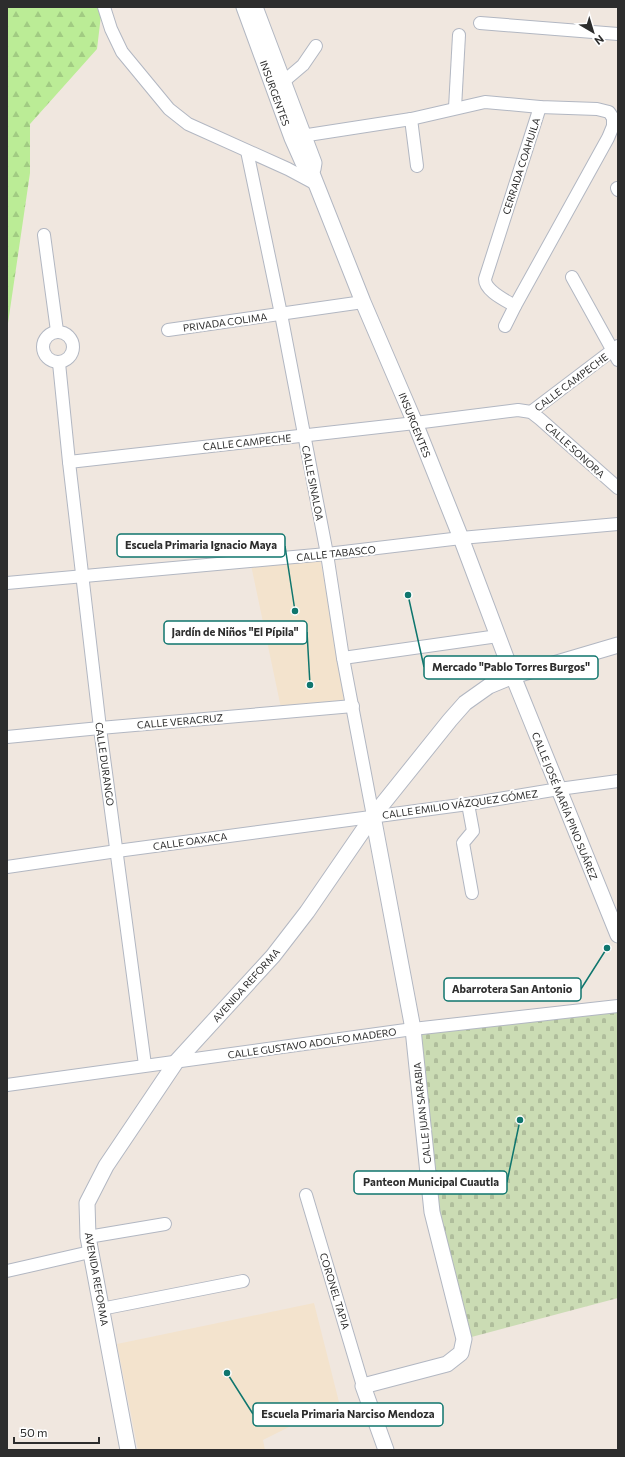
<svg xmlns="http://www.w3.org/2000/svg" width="625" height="1457" viewBox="0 0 625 1457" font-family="Commissioner,sans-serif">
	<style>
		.education { fill: #f3e3cd }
		.forest { fill: url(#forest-firs) }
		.cemetery { fill: url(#cemetery-stones) }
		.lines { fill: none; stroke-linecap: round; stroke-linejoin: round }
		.minor-casing { stroke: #b2b7c2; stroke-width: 14 }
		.tertiary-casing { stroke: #b2b7c2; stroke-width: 17 }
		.minor { stroke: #fff; stroke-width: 12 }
		.tertiary { stroke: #fff; stroke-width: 15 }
		.labels { text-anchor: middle; stroke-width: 4; stroke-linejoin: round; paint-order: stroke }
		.street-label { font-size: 10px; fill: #2d2d2d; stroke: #fff }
		.leader { fill: none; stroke: #0f766e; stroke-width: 1.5 }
		.callout-dot { fill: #0f766e; stroke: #fff; stroke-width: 1.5 }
		.callout { fill: #fff; stroke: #0f766e; stroke-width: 1.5 }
		.callout-label { font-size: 11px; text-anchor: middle; font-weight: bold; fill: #2d2d2d }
	</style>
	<defs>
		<pattern id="forest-firs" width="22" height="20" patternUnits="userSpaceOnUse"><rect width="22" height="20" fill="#bbec96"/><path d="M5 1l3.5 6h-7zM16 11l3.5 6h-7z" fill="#a1cb82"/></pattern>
		<pattern id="cemetery-stones" width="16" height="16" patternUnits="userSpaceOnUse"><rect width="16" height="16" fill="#cbdcb4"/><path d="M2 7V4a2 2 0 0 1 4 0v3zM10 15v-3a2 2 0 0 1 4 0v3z" fill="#afbd9b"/></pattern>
	</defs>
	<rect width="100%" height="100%" fill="#f0e7df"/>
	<!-- education -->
	<g class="education">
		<path d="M320 559 347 702 281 708 251 565Z"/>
		<path d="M314 1303 339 1402 263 1440 265 1450H138L117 1344Z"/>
	</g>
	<!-- forest -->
	<path class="forest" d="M7 7H102L97 49 30 124V173L7 330Z"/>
	<!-- cemetery -->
	<path class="cemetery" d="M618 1006V1298L464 1339 432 1212 413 1029Z"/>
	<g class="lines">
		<defs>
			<g id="minor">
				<path d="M104 7 111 29 122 52 169 109 188 124 288 169 316 184"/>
				<path d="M480 23 618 34"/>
				<path d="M283 82 303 65 316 46"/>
				<path d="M455 108 459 35"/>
				<path d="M411 119 417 166"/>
				<path d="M295 137 411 119 485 102 540 107 597 109 609 112 613 118V126L608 138 515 306 505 326"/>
				<path d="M247 151 281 314 327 554 343 658 373 816"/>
				<path d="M617 188 618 190"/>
				<path d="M44 235 57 331"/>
				<path d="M572 277 618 360"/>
				<path d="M515 306C505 300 485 291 485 279L540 107"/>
				<path d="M168 330 363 302"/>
				<circle cx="58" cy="347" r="15"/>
				<path d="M59 363 69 462 100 728 145 1065"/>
				<path d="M531 412 618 346"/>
				<path d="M69 462 415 423 518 410 531 412 540 419 618 488"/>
				<path d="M7 583 327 554 461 538 618 524"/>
				<path d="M343 658 498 636"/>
				<path d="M7 737 100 728 353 706"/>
				<path d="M468 804 473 831 463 843 472 893"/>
				<path d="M7 867 117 851 468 804 559 789 618 781"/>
				<path d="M7 1085 413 1029 618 1006"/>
				<path d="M306 1195 363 1386"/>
				<path d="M88 1237 165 1224"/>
				<path d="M7 1271 90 1252"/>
				<path d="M101 1309 243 1281"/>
			</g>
			<g id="tertiary">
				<path d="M244 7 292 138 304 165 313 176 363 302 415 423 461 538 513 676 618 935"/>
				<path d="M255 7 314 163 313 169"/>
				<path d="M373 816 413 1029 432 1212 464 1339 461 1353 447 1364 363 1386 386 1450"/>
				<path d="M128 1450 88 1237 87 1203 106 1166 176 1062 273 956 307 912 373 816 450 720 465 703 489 686 513 676 618 645"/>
			</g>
		</defs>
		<!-- minor casing -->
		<use href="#minor" class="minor-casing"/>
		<!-- tertiary casing -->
		<use href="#tertiary" class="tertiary-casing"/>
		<!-- minor -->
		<use href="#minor" class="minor"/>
		<!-- tertiary -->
		<use href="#tertiary" class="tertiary"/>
	</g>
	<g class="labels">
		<!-- street labels -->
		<g class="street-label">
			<text transform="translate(275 93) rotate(70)" y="4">INSURGENTES</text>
			<text transform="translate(521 166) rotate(-72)" y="4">CERRADA COAHUILA</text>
			<text transform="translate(225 322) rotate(-8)" y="4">PRIVADA COLIMA</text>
			<text transform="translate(571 382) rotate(-37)" y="4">CALLE CAMPECHE</text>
			<text transform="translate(415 425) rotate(68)" y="4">INSURGENTES</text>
			<text transform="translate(247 442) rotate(-6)" y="4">CALLE CAMPECHE</text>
			<text transform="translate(575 450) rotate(42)" y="4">CALLE SONORA</text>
			<text transform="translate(313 483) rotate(79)" y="4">CALLE SINALOA</text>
			<text transform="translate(336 553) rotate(-6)" y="4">CALLE TABASCO</text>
			<text transform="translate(180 721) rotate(-5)" y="4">CALLE VERACRUZ</text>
			<text transform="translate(105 764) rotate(82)" y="4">CALLE DURANGO</text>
			<text transform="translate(460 804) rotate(-8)" y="4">CALLE EMILIO VÁZQUEZ GÓMEZ</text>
			<text transform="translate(565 806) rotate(68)" y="4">CALLE JOSÉ MARÍA PINO SUÁREZ</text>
			<text transform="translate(190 841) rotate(-8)" y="4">CALLE OAXACA</text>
			<text transform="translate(246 985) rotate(-48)" y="4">AVENIDA REFORMA</text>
			<text transform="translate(312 1043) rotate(-8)" y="4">CALLE GUSTAVO ADOLFO MADERO</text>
			<text transform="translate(422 1113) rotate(-96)" y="4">CALLE JUAN SARABIA</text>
			<text transform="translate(97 1279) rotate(80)" y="4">AVENIDA REFORMA</text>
			<text transform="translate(335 1291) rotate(73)" y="4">CORONEL TAPIA</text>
		</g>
	</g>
	<!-- callouts -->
	<path class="leader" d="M295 611L285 546M310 685L307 632M408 595L424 667M607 948L581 989M520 1120L507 1182M227 1373L253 1414"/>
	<g class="callout-dot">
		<circle cx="295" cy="611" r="4"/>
		<circle cx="310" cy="685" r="4"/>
		<circle cx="408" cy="595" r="4"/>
		<circle cx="607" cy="948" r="4"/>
		<circle cx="520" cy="1120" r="4"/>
		<circle cx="227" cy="1373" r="4"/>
	</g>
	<g class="callout">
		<rect x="117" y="534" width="168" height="23" rx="4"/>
		<rect x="164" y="621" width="143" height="23" rx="4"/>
		<rect x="424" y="656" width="174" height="23" rx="4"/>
		<rect x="444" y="978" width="137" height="23" rx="4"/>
		<rect x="354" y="1171" width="153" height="23" rx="4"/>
		<rect x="253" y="1403" width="190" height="23" rx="4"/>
	</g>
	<g class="callout-label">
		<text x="201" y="549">Escuela Primaria Ignacio Maya</text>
		<text x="235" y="636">Jardín de Niños "El Pípila"</text>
		<text x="511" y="671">Mercado "Pablo Torres Burgos"</text>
		<text x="512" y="993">Abarrotera San Antonio</text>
		<text x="431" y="1186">Panteon Municipal Cuautla</text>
		<text x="348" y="1418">Escuela Primaria Narciso Mendoza</text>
	</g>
	<!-- border -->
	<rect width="625" height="1457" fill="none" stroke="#2d2d2d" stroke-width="16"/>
	<!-- north arrow -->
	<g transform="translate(593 32) rotate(142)" stroke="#ffffff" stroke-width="3" paint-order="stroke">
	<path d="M0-3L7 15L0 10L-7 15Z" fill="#2d2d2d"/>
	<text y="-6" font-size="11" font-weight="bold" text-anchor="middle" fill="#2d2d2d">N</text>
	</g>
	<!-- scale -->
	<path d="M14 1437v6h85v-6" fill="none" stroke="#2d2d2d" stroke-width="2"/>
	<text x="20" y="1437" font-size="12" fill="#2d2d2d" stroke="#ffffff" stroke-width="3" paint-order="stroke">50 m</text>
</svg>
